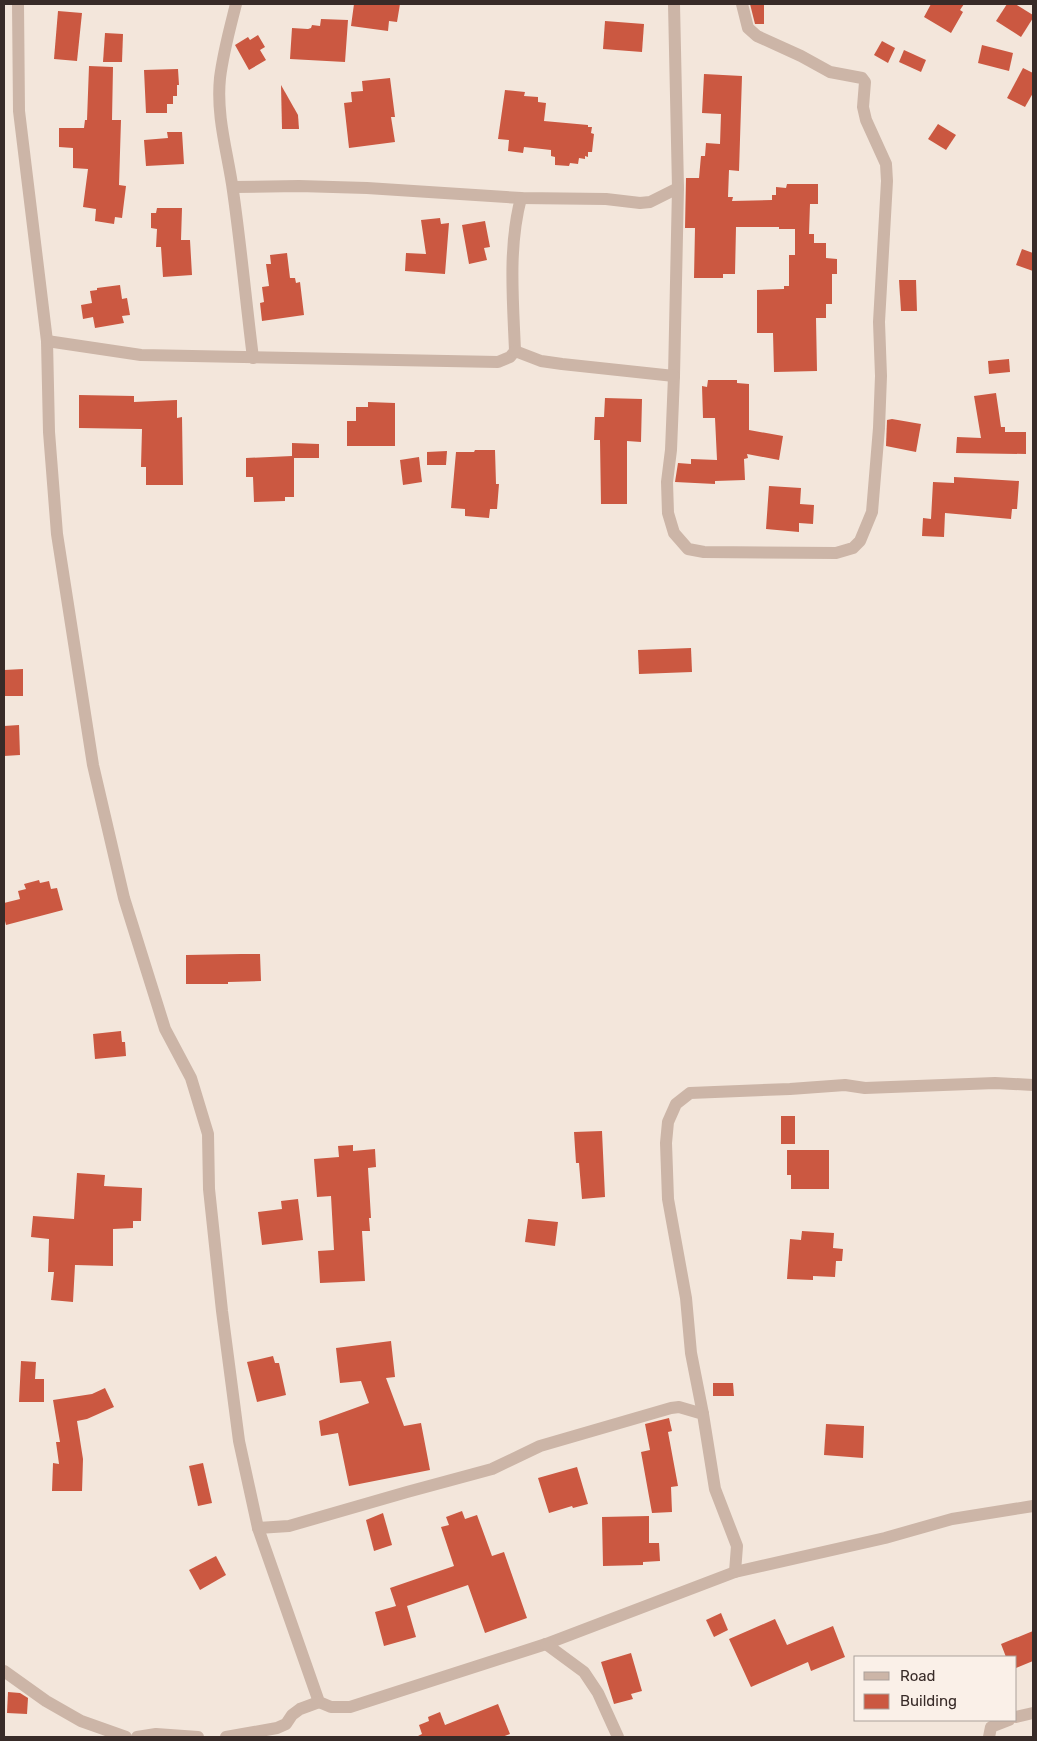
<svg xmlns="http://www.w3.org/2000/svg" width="1037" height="1741" viewBox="0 0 1037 1741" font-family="Rubik,sans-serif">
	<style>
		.building { fill: #cb5841 }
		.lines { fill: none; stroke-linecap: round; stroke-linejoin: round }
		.minor { stroke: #ccb5a7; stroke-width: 12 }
	</style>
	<rect width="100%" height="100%" fill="#f3e6db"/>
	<!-- building -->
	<g class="building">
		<path d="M354 4H400L397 22 389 21 388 31 351 26Z"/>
		<path d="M750 4H764V24H755Z"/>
		<path d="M931 4H964L960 10 963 12 951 33 924 17Z"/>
		<path d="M1007 4H1015L1033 15V18L1021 37 996 21Z"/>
		<path d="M58 11 82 13 77 61 54 59Z"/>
		<path d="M321 19 348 20 345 62 290 59 292 28 308 29 311 28 312 25 320 26Z"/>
		<path d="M605 21 644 24 642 52 603 49Z"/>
		<path d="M105 33 123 34 122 62H103Z"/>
		<path d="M258 35 265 47 260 50 266 60 249 70 235 45 248 37 250 40Z"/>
		<path d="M882 41 895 48 888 63 874 55Z"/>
		<path d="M982 45 1013 53 1009 71 978 63Z"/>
		<path d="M904 50 926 60 921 72 899 62Z"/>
		<path d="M89 66 113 67 112 120H121L119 185 126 186 122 218 115 217 114 224 95 221 96 209 83 207 88 169 73 168V148L59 147V128H84L85 120H87Z"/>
		<path d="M1023 68 1033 73V93L1025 107 1007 98Z"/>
		<path d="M178 69 179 85H177V96H173V104H167V113H146L144 70Z"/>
		<path d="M704 74 742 76 739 171 729 170 728 197H733L732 201 772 200V195H776V187L786 188 787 184H818V204H810L809 234H814V243H826V258L837 259V274H832V304H826V318H816L817 371 774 372 773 333H757V290L784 289V286H789V255H795V229H779V227H736L735 274H723V278H694L695 228H685L686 178H699L701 156H705L706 143 720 144 721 114 702 113Z"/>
		<path d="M390 78 395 117H391L395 142 349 148 344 103 352 102 351 92 363 91 362 81Z"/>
		<path d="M281 85 298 115 299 129H282Z"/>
		<path d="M505 90 525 92 524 96 538 97V102L546 103 544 121 588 125V127H592L591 133 594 134 592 152H588V157L585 156V159L579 158 578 164 570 163 569 166 555 165V157L551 156V150L524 147 523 153 508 151 509 140 498 139Z"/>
		<path d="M938 124 956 135 946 150 928 139Z"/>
		<path d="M167 132H182L184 164 146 166 144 140 168 138Z"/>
		<path d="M157 208H182L181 240H190L192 275 163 277 161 247H156L157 229 151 228V213H156Z"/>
		<path d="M440 218 441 224 449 223 445 274 405 271 406 253 426 254 421 220Z"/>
		<path d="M485 221 490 247 484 248 487 260 469 264 462 225Z"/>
		<path d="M1022 249 1033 253V271L1016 265Z"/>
		<path d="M287 253 290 278H295L296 283 300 282 304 315 262 321 260 303 264 302 262 287 269 286 266 264H271L270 255Z"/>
		<path d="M899 280H916L917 311H901Z"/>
		<path d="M120 285 122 299 127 298 130 315 122 316 124 323 95 328 93 317 83 319 81 305 92 303 90 291 97 290V288Z"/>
		<path d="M1009 359 1010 372 989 374 988 361Z"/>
		<path d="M708 380H737V383L749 384V430L783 436 779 460 747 454 748 458 744 459 745 480 715 481V484L675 482 678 463 691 464V459L717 460 715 418H703L702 386 707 387Z"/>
		<path d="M996 393 1001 427H1005V432H1026V454L956 453 957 437 981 438 974 396Z"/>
		<path d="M79 395 134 396V402L177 400V418L182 417 183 485H146V467H141L142 429 79 428Z"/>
		<path d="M605 398 642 399 641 442 627 441V504H601L600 440H594L595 417H604Z"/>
		<path d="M368 402 395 403V446H347V421H356V407H368Z"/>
		<path d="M892 419 921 424 916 452 886 446 887 420Z"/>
		<path d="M292 443 319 444V458H294V497H285V501L254 502 253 477H246V458L292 456Z"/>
		<path d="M475 450H495L496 484H499L497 509H490L489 518 465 516V509L451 508 456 452H474Z"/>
		<path d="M447 451 446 465H427V452Z"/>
		<path d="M419 457 422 482 403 485 400 460Z"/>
		<path d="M954 477 1019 481 1017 509H1012L1011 519 945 513 944 537 922 536 923 518 931 519 933 482 954 483Z"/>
		<path d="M769 486 801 488 800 504 814 505 813 524 799 523V532L766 529Z"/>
		<path d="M691 648 692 672 639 674 638 650Z"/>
		<path d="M23 669V696H4V670Z"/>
		<path d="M19 725 20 755 4 756V726Z"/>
		<path d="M39 880 40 883 49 881 51 889 57 888 63 910 6 925 4 917V903L20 899 18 891 26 889 24 884Z"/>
		<path d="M241 954H260L261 981 228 982V984H186V955Z"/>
		<path d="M121 1031 122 1042H125L126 1056 95 1059 93 1034Z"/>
		<rect x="781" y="1116" width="14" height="28"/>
		<path d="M602 1131 605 1197 582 1199 579 1163H576L574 1132Z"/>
		<path d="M353 1145V1151L375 1149 376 1167 368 1168 371 1218H369L370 1231H362L365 1281 320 1283 318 1251 334 1250 331 1196 317 1197 314 1159 339 1157 338 1146Z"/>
		<path d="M787 1150H829V1189H791V1175H787Z"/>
		<path d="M77 1173 105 1175 104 1186 142 1188 141 1221H133V1228L113 1229V1266L75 1265 73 1302 51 1300 54 1272H48L49 1239 31 1237 33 1216 74 1219Z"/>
		<path d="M298 1199 303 1240 262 1245 258 1212 282 1209 281 1201Z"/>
		<path d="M528 1219 558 1222 555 1246 525 1242Z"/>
		<path d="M802 1231 834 1233 833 1248 843 1249 842 1261H836L835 1277 813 1276V1280L787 1279 790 1239 801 1240Z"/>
		<path d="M391 1341 395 1377 386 1378 404 1426 421 1423 430 1470 349 1486 338 1433 321 1436 319 1421 369 1403 361 1381 340 1383 336 1348Z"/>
		<path d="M273 1356 275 1363H279L286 1395 257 1402 247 1362Z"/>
		<path d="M21 1361 36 1362 35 1379H44V1402H19Z"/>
		<path d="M713 1383H733L734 1396H713Z"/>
		<path d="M105 1388 114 1407 87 1419 77 1421 83 1459 82 1491H52L53 1463 59 1464 56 1442H60L53 1400 92 1394Z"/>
		<path d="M669 1418 672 1431 668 1432 678 1486 671 1487 672 1512 652 1513 641 1452 650 1450 645 1424Z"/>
		<path d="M826 1424 864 1426 863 1458 824 1455Z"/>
		<path d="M203 1463 212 1503 198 1506 189 1466Z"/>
		<path d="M577 1467 588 1504 573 1508 572 1506 549 1513 538 1478Z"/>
		<path d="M462 1511 465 1519 477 1515 492 1556 504 1552 527 1618 485 1633 468 1585 407 1606 416 1637 384 1646 375 1612 396 1606 390 1588 454 1566 441 1527 449 1525 446 1517Z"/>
		<path d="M383 1513 392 1545 374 1551 366 1520Z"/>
		<path d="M649 1516V1543H659L660 1561 643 1562V1565L603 1566 602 1517Z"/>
		<path d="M216 1556 226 1575 200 1590 189 1570Z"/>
		<path d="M721 1613 728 1630 714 1637 706 1620Z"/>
		<path d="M775 1619 787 1645 833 1626 845 1657 811 1671 808 1662 751 1687 729 1639Z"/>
		<path d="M1033 1631V1661L1016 1668V1657H1006L1001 1644Z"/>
		<path d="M631 1653 642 1691 631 1694 633 1699 614 1704 601 1662Z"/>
		<path d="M8 1692 20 1693 28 1698 27 1714 7 1713Z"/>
		<path d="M498 1704 510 1734 502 1737H416L422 1734 419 1725 429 1721 428 1717 440 1712 445 1725Z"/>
	</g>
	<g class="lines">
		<!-- minor -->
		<g class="minor">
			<path d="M18 4 19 111 47 341 49 432 57 534 93 765 124 898 165 1029 191 1078 208 1134 209 1189 222 1311 239 1441 258 1528 319 1702 331 1707H350L546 1644 735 1572 885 1538 952 1519 1033 1506"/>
			<path d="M236 4C230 28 223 53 220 78 216 117 228 154 233 191 241 247 246 302 253 358"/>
			<path d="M674 4 678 188 674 376 671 450 667 482 668 513 674 533 688 549 704 552 836 553 853 548 860 541 872 512 879 428 881 376 879 322 887 181 886 164 866 120 863 107 865 82 862 78 830 72 801 56 757 36 748 28 742 4"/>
			<path d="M233 187 299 186 367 188 521 198 606 199 640 203 650 202 678 188"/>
			<path d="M47 341 141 355 498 362 510 357 515 351C513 300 508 247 521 198"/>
			<path d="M515 351 541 361 562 364 674 376"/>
			<path d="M703 1414 691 1353 686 1298 668 1199 666 1143 668 1122 676 1104 690 1093 790 1089 845 1085 865 1088 995 1083 1033 1085"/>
			<path d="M258 1528 289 1526 407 1492 492 1469 540 1446 671 1408 679 1407 703 1414 715 1489 737 1546 735 1572"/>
			<path d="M546 1644 584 1672 598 1693 618 1737"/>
			<path d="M4 1671 46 1701 81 1721 126 1737"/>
			<path d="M1016 1717 1033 1713"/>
			<path d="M137 1737 156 1734 198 1737"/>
			<path d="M226 1737 277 1728 286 1724 292 1715 300 1709 319 1702"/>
			<path d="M989 1737 991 1727 1009 1720"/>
		</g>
	</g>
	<!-- border -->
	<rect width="1037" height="1741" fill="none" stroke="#382b28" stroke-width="10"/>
	<!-- legend -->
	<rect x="854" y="1656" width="162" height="65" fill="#faf0e8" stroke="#aca19b"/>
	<rect x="864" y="1672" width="25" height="8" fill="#ccb5a7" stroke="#aca19b"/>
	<text x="900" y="1681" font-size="15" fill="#382b28">Road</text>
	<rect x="864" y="1694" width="25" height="15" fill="#cb5841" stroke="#aca19b"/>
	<text x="900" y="1706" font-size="15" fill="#382b28">Building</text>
</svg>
